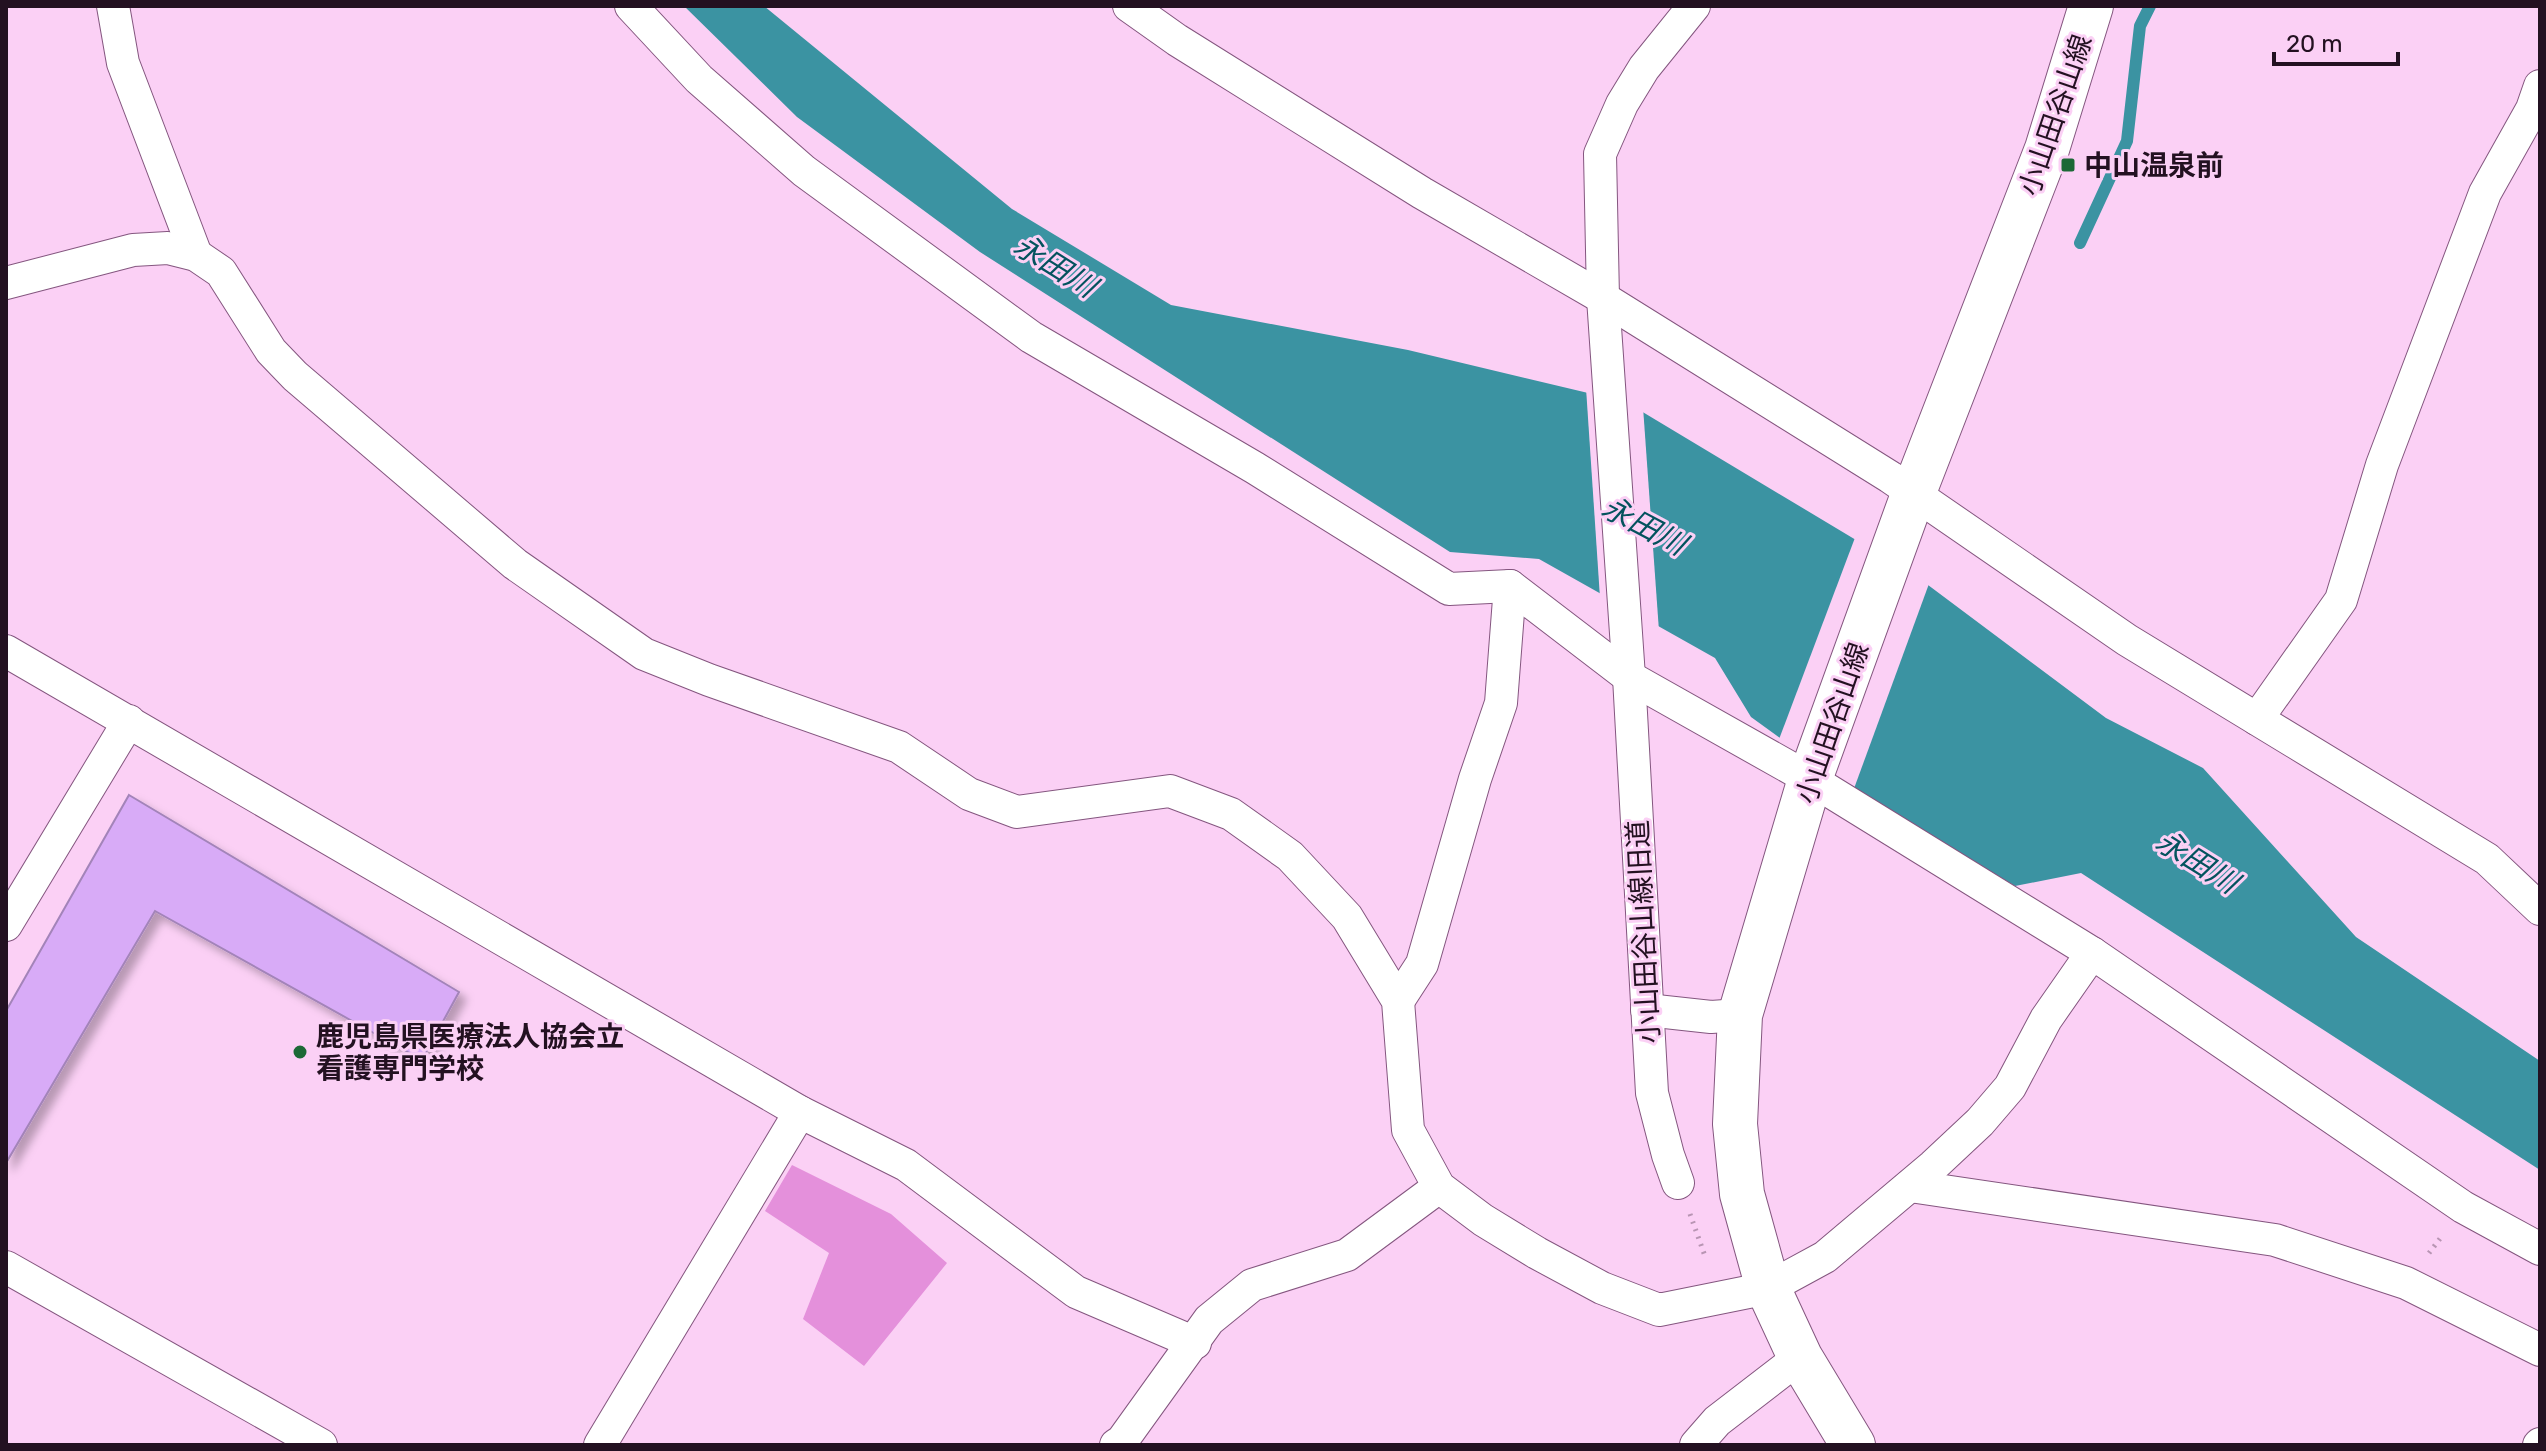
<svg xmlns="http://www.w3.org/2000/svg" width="2546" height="1451" viewBox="0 0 2546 1451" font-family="Rubik,'Noto Sans JP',sans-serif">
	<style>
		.green { fill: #e490db }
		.water { fill: #3b93a2 }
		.pier { fill: #fbd0f5 }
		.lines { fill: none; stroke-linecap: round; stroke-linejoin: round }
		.stream { stroke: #3b93a2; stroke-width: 12 }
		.building { fill: #d8abf7; stroke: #a384b9; stroke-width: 2; filter: url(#shadow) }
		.minor-casing { stroke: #84567f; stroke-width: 34 }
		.secondary-casing { stroke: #84567f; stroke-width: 46 }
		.path { stroke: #b895b3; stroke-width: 5; stroke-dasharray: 2 6; stroke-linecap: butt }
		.minor { stroke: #fff; stroke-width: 32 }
		.secondary { stroke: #fff; stroke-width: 44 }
		.poi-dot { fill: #1c6836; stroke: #fbd0f5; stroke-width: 3 }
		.labels { text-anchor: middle; stroke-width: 6; stroke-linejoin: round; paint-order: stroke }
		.street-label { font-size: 28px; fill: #231121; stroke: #fbd0f5 }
		.poi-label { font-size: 28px; font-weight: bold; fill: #231121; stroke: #fbd0f5; text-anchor: start }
		.water-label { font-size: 30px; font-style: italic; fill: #04535e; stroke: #fbd0f5 }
	</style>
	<defs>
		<filter id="shadow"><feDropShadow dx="7" dy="7" stdDeviation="4" flood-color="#0004"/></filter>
	</defs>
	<rect width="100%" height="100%" fill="#fbd0f5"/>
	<!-- green -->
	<path class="green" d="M792 1165 891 1214 947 1263 864 1366 803 1319 829 1253 765 1211Z"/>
	<!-- water -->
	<path class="water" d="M684 6H764L1012 209 1171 305 1408 350 1626 402 1916 576 2106 718 2203 768 2356 937 2540 1061V1170L2081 873 2015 886 1842 783 1751 717 1715 658 1539 559 1450 552 980 252 797 117Z"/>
	<!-- pier -->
	<g class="pier">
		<path d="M1586 388 1628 398 1643 407 1659 631 1600 598Z"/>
		<path d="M1856 535 1930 581 1852 794 1778 742Z"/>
	</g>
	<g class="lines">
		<!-- stream -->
		<path class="stream" d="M2080 243 2127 141 2140 26 2150 6"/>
	</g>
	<!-- building -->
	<path class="building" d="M129 795 459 992 422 1060 155 911 6 1163V1011Z"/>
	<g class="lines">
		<defs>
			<g id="minor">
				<path d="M113 6 123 63 196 255"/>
				<path d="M631 6 699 79 804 171 1031 337 1255 468 1449 589 1510 586 1629 677 1810 779 2092 953 2463 1207 2540 1249"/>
				<path d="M1129 6 1177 40 1422 193 1603 298 1890 477 2127 640 2487 859 2540 909"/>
				<path d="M6 283 133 250 168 248 196 255 221 272 271 351 295 376 515 564 644 654 709 680 899 747 969 794 1017 812 1170 791 1231 814 1290 856 1347 917 1398 1001 1408 1130 1439 1187 1483 1220 1537 1253 1602 1288 1659 1310 1768 1288 1825 1257 1933 1166 1980 1122 2010 1087 2046 1019 2092 953"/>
				<path d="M6 651 800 1112 906 1165 1076 1292 1195 1343"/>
				<path d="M2257 719 2341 600 2382 465 2485 193 2532 109 2540 86"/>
				<path d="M6 925 129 721"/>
				<path d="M1398 1001 1422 964 1475 779 1501 703 1510 586"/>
				<path d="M1647 1010 1711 1017 1740 1015"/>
				<path d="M1678 1183 1668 1155 1652 1093 1629 677 1603 298 1600 154 1622 104 1644 68 1694 6"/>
				<path d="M1910 1186 2275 1240 2406 1283 2540 1350"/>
				<path d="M6 1267 321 1445"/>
				<path d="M600 1445 800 1112"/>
				<path d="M1116 1445 1122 1441 1209 1320 1252 1285 1347 1255 1439 1187"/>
				<path d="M1696 1445 1717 1421 1800 1357"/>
				<path d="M2539 1445 2540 1444"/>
			</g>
			<path id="secondary" d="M1853 1445 1800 1357 1768 1288 1742 1194 1735 1124 1740 1015 1810 779 1914 492 2047 149 2091 6"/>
		</defs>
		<!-- minor casing -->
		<use href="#minor" class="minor-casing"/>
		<!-- secondary casing -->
		<use href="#secondary" class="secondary-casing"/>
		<!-- path -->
		<g class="path">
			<path d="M1690 1214 1706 1259"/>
			<path d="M2429 1253 2442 1236"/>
		</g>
		<!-- minor -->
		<use href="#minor" class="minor"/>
		<!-- secondary -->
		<use href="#secondary" class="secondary"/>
	</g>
	<!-- markers -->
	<g class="poi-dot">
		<rect x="2060" y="157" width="16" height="16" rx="4"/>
		<circle cx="300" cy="1052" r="8"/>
	</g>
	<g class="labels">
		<!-- street labels -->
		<g class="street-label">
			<text transform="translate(2055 115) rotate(-71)" y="10">小山田谷山線</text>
			<text transform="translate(1832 723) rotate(-71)" y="10">小山田谷山線</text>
			<text transform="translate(1643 932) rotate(-93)" y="10">小山田谷山線旧道</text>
		</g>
		<!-- poi labels -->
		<g class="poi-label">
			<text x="2084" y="175">中山温泉前</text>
			<text x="316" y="1046">鹿児島県医療法人協会立<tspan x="316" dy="32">看護専門学校</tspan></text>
		</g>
		<!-- water labels -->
		<g class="water-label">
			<text transform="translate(1055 266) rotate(32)" y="10">永田川</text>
			<text transform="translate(1644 526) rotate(28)" y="10">永田川</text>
			<text transform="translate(2197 862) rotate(32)" y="10">永田川</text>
		</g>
	</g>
	<!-- border -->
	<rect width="2546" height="1451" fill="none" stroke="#231121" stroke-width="16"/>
	<!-- scale -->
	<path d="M2274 52v12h124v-12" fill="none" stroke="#231121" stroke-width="4"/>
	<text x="2286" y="52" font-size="24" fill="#231121" stroke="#fbd0f5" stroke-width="6" paint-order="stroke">20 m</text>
</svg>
